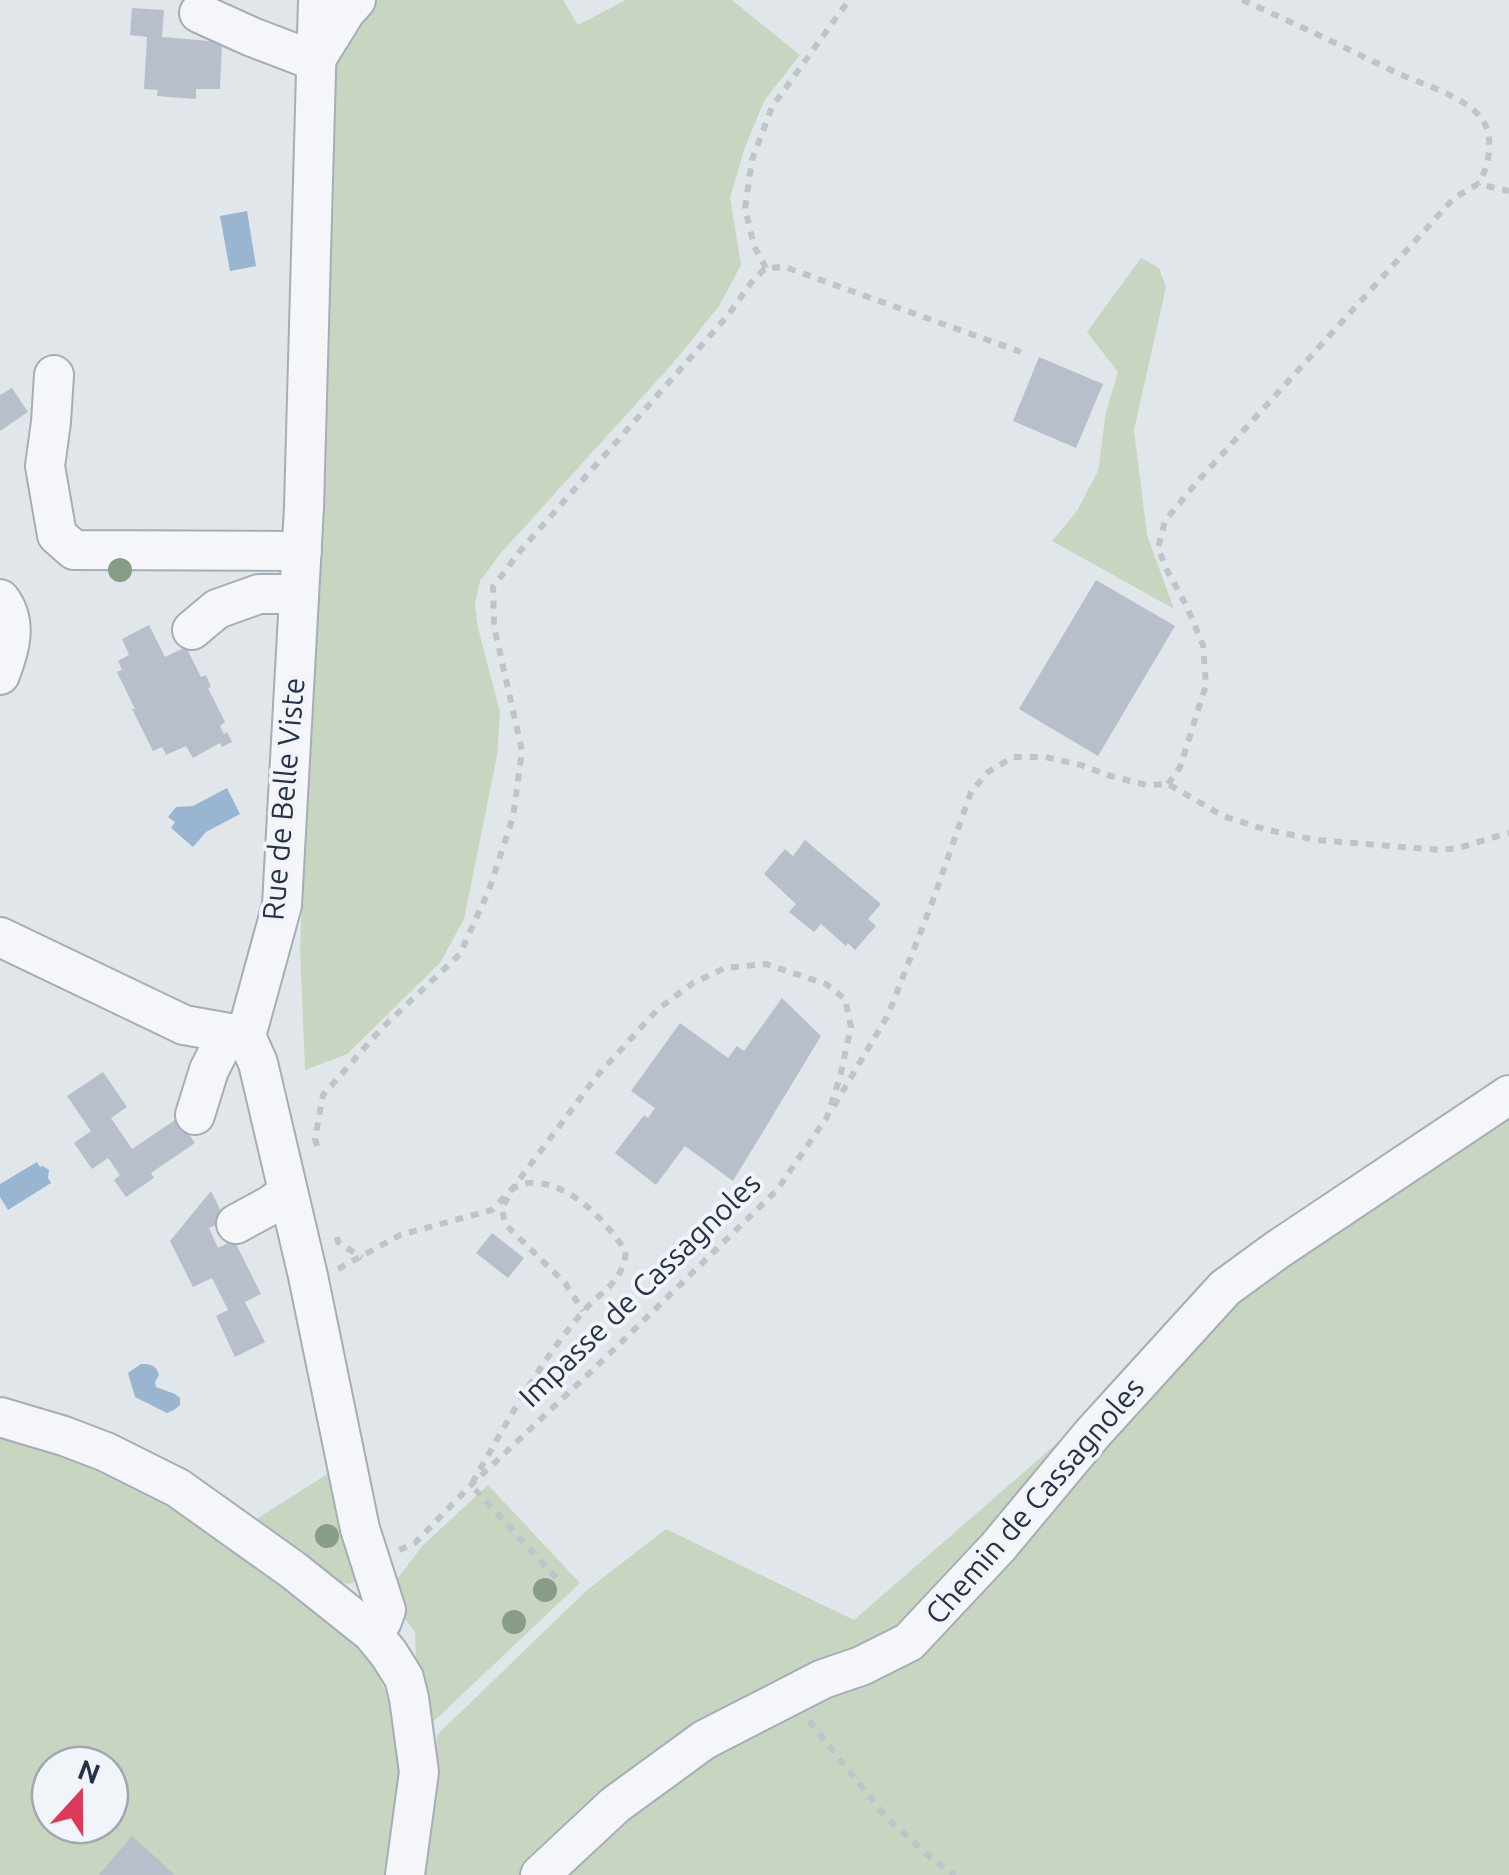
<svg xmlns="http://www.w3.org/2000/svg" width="1509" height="1875" viewBox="0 0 1509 1875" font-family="Ubuntu,sans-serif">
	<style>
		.green { fill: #c8d6c1; fill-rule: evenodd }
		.water { fill: #99b5cf }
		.building { fill: #b8bfca }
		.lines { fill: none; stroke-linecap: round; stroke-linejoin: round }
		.minor-casing { stroke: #a5adb6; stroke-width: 42 }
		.path { stroke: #bfc3ca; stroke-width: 6; stroke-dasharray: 8 8; stroke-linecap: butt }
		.minor { stroke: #f5f6f9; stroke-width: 38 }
		.tree { fill: #879d86 }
		.labels { text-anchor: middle; stroke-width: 8; stroke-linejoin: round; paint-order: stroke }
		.street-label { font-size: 30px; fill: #273345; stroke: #f1f4f8 }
	</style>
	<rect width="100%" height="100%" fill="#e1e6eb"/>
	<!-- green -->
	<g class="green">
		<path d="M337 0H563L578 25 626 0H732L800 55 764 101 744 150 730 198 741 265 719 306 674 362 500 554 480 581 475 604 478 628 500 712 497 756 464 919 440 963 347 1054 305 1070 300 949Z"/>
		<path d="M1141 258 1159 268 1166 287 1134 430 1147 535 1174 609 1052 541 1077 511 1098 471 1106 412 1118 372 1087 332Z"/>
		<path d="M1509 1109V1875H421L435 1785 437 1735 587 1590 666 1529 854 1620 1079 1424 1224 1307Z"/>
		<path d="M0 1432 111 1471 231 1538 349 1635 371 1659 396 1715 404 1770 390 1875H0ZM50 1765H110V1825H50Z"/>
		<path d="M332 1471 358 1576 355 1582 349 1584 333 1580 255 1520Z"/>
		<path d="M488 1485 580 1583 433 1722 426 1690 416 1662 415 1632 400 1612 392 1586 423 1545Z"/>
	</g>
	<!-- water -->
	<g class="water">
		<path d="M247 211 256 266 230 271 220 216Z"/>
		<path d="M227 788 240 814 206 832 193 847 171 828 175 822 168 817 176 807 193 806Z"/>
		<path d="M37 1162 40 1167 43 1166 49 1170 48 1178 51 1183 8 1210 0 1197V1184Z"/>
		<path d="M141 1364C151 1364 156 1365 159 1375L155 1382 156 1387 175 1394 180 1398V1405L174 1410 167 1413 135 1397 128 1373Z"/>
	</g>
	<!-- building -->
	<g class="building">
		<path d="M132 8 164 10 162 37 222 42 220 89H196V99L157 96 158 90 144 89 147 37 130 35Z"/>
		<path d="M1039 357 1103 384 1076 448 1013 421Z"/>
		<path d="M12 388 28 412 0 431V395Z"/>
		<path d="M1096 580 1175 626 1098 756 1019 709Z"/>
		<path d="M149 625 165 657 186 647 201 677 206 675 211 687 208 688 225 722 220 726 224 734 227 732 232 742 222 747 220 743 193 758 186 746 166 755 162 747 153 751 132 709H135L117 672 122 670 118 661 129 655 122 639Z"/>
		<path d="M805 840 881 904 868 919 876 926 855 950 848 943 846 946 821 924 814 932 789 912 796 904 764 874 785 849 793 856Z"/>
		<path d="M782 998 821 1036 733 1181 685 1146 656 1185 615 1153 644 1115 648 1118 655 1108 631 1091 680 1023 728 1058 737 1046 744 1051Z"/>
		<path d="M103 1072 127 1107 111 1118 132 1149 178 1118 195 1143 151 1173 154 1178 126 1197 114 1180 120 1175 108 1158 92 1169 74 1143 91 1131 67 1096Z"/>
		<path d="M211 1191 226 1221 209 1228 218 1248 234 1240 261 1294 245 1302 265 1342 235 1357 216 1316 228 1310 212 1278 193 1287 170 1241Z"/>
		<path d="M492 1233 524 1258 508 1278 476 1253Z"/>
		<path d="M132 1836 175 1875H99Z"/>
	</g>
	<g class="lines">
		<defs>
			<g id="minor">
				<path d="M318 0 304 507 282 905 246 1036 258 1063 308 1276 360 1529 386 1610 382 1621 372 1633"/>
				<path d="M199 13 252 37 315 61 346 11 356 0"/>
				<path d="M54 375 51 422 45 466 57 535 74 550 302 551"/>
				<path d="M0 599C18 622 10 649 0 675"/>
				<path d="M192 630 217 609 259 594H299"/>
				<path d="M0 937 184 1025 246 1036"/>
				<path d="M195 1115 209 1070 228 1033"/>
				<path d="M236 1224 271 1205 288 1192"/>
				<path d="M0 1417 64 1436 106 1452 178 1488 293 1570 372 1633 389 1654 404 1678 409 1698 419 1772 405 1875"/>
				<path d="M540 1875 615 1805 704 1740 823 1679 861 1666 909 1642 998 1547 1093 1433 1225 1288 1277 1250 1509 1095"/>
			</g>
		</defs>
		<!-- minor casing -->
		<use href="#minor" class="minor-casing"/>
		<!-- path -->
		<g class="path">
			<path d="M1242 0C1294 23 1344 47 1395 72 1421 84 1465 96 1482 119 1495 138 1489 167 1478 184"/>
			<path d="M766 268 754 246 745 208 752 160 772 107 849 0"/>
			<path d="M1168 784 1180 767 1206 685 1203 645 1187 607 1167 570 1158 548 1165 521 1197 482 1454 198 1478 184 1509 191"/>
			<path d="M834 1106 888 1015 932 903 971 792 988 772 1013 757H1045L1081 765 1111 776 1146 785 1168 784 1223 816 1264 829 1316 840 1441 850 1458 848 1509 833"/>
			<path d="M317 1146 315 1139 323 1095 382 1028 460 954 489 890 513 817 522 751 494 626 493 587 521 550 729 314 753 280 766 268 785 267 1021 352"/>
			<path d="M337 1237 338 1242 362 1258"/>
			<path d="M338 1269 400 1235 492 1210 513 1188 596 1077 658 1009 693 983 725 968 766 964 826 984 845 999 851 1027 840 1077 827 1117 777 1190 598 1365 471 1485 415 1543 399 1550"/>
			<path d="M556 1578 471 1485C505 1426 537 1365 582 1313 602 1289 621 1286 626 1252 607 1222 569 1180 529 1183 523 1184 518 1186 513 1188L502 1208 505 1224 565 1283 583 1311"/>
			<path d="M809 1721 886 1817 930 1857 955 1875"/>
		</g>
		<!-- minor -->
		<use href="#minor" class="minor"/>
	</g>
	<!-- trees -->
	<g class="tree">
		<circle cx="120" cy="570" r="12"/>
		<circle cx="327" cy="1536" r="12"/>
		<circle cx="545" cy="1590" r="12"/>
		<circle cx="514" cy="1622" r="12"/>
	</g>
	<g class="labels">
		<!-- street labels -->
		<g class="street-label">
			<text transform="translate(284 799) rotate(-85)" y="10">Rue de Belle Viste</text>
			<text transform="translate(640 1290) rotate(-44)" y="10">Impasse de Cassagnoles</text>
			<text transform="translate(1035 1501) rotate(-49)" y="10">Chemin de Cassagnoles</text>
		</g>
	</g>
	<!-- north arrow -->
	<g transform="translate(80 1795) rotate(21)"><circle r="48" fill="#f1f4f8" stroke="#a0a7b0" stroke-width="2.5"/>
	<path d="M0-8L18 38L0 25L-18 38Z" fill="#dd3a59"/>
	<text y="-15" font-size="28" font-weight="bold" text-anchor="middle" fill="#273345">N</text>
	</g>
</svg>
